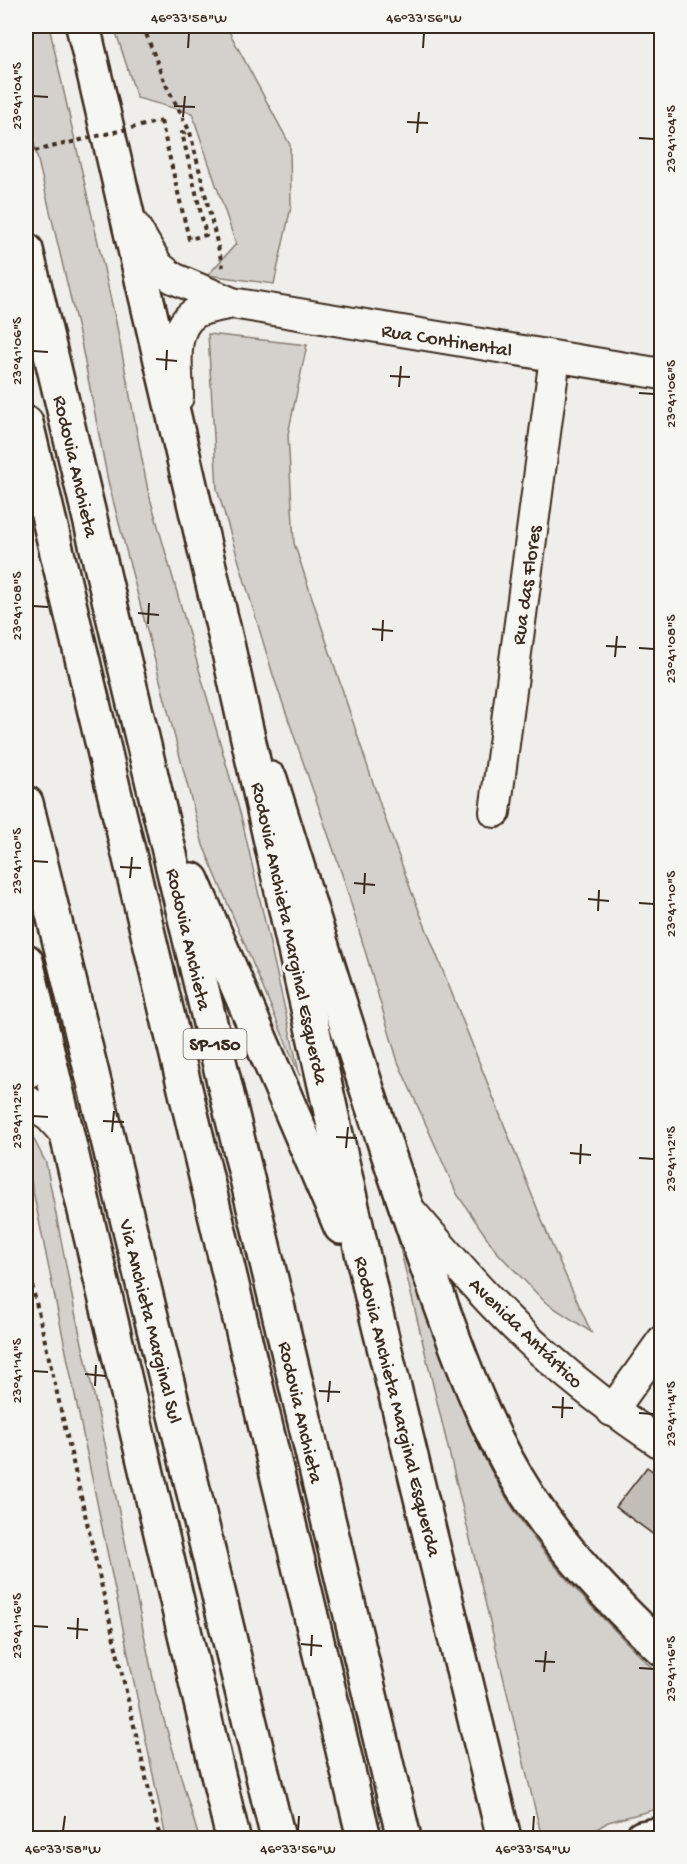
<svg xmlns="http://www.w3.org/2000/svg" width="687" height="1864" viewBox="0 0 687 1864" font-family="'Gochi Hand',sans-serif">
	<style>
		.green { fill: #d4d1cc; stroke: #887e75; stroke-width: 1.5 }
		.building { fill: #c2bdb7; stroke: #3b2a1e; stroke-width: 1.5 }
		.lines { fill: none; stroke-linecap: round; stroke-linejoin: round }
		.minor-casing { stroke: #3b2a1e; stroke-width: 34 }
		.major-casing { stroke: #3b2a1e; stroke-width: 38 }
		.highway-casing { stroke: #3b2a1e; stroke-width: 38 }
		.path { stroke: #3b2a1e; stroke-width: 4; stroke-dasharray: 4.5 4.5; stroke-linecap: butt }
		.minor { stroke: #f6f6f2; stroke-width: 30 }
		.major { stroke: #f6f6f2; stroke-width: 33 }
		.highway { stroke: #f6f6f2; stroke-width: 33 }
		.path-bridge { stroke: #3b2a1e; stroke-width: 4; stroke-dasharray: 4.5 4.5; stroke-linecap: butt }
		.ticks { fill: none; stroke: #3b2a1e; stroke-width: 2 }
		.labels { text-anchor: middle; stroke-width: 6; stroke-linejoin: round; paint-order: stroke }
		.shield { fill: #f6f6f2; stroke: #73675e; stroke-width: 1.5 }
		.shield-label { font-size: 18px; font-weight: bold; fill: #3b2a1e }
		.street-label { font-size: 20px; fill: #3b2a1e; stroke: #f6f6f2 }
		.neatline { fill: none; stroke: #3b2a1e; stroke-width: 2 }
		.ticks-label { font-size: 15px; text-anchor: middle; fill: #3b2a1e }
	</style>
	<rect width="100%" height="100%" fill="#efeeea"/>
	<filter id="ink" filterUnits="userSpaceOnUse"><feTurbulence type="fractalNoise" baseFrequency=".0167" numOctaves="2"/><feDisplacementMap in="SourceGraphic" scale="12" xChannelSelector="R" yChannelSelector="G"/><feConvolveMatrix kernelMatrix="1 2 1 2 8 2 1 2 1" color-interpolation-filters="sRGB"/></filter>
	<g filter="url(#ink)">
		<!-- green -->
		<g class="green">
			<path d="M26 26H49L116 322 148 491 241 816 300 1076 203 845 108 481 81 342 26 110Z"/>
			<path d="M114 26H226L290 145 291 207 274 284 208 275 236 244 192 113 137 98Z"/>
			<path d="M208 334 307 345 288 434 294 543 381 807 412 893 551 1243 591 1332 545 1302 496 1251 457 1194 398 1062 344 880 274 678 217 489Z"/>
			<path d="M26 1124 46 1163 76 1317 106 1448 156 1693 199 1838H166L26 1157Z"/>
			<path d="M394 1223C430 1321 459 1426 516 1513 556 1575 610 1625 661 1677V1808L608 1822 582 1838H542Z"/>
		</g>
		<!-- building -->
		<path class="building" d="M647 1467 662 1478V1541L616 1507Z"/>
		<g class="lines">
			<defs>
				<g id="minor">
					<path d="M135 227 158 266 173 278 232 303 662 374"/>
					<path d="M178 397C178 371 169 329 195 313 205 307 221 306 232 303"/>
					<path d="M495 812 555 357"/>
					<path d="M26 1074 39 1013"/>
					<path d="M26 1100 50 1117 68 1137"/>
					<path d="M407 1207C450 1257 493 1308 542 1352 580 1386 620 1416 662 1444"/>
					<path d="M612 1411 662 1341"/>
				</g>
				<path id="major" d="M270 779C320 938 367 1098 423 1255 453 1337 480 1422 528 1496 564 1552 613 1603 662 1649"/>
				<g id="highway">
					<path d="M83 26 228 648 372 1297 504 1838"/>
					<path d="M26 250 404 1838"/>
					<path d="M26 423 364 1838"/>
					<path d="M26 803 278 1838"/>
					<path d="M192 880 341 1227"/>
					<path d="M26 961 233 1838"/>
					<path d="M642 1838 662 1834"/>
				</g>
			</defs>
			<!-- minor casing -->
			<use href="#minor" class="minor-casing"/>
			<!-- major casing -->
			<use href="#major" class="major-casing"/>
			<!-- highway casing -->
			<use href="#highway" class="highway-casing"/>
			<!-- path -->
			<g class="path">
				<path d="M143 26 165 83 190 132"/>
				<path d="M161 121 189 239 206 235 182 133 190 132 223 267"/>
				<path d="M26 1259 160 1838"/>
			</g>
			<!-- minor -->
			<use href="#minor" class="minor"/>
			<!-- major -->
			<use href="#major" class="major"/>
			<!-- highway -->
			<use href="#highway" class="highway"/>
			<!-- path-bridge -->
			<path class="path-bridge" d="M26 153 161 121"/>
		</g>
	</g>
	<!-- ticks -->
	<path class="ticks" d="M188 48 189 33M423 48 424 33M33 96 48 97M174 106 195 107M183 117 185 96M407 122 428 123M417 133 419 112M639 138 654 139M33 351 48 352M156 359 177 361M166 370 167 350M390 376 410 377M399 387 401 366M639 393 654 394M33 606 48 607M138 613 159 615M148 624 149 603M372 629 393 631M382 641 383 620M606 646 626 647M639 648 654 649M615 657 617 636M33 861 48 862M120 867 141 868M130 878 132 857M354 883 375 885M364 894 365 873M588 899 609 901M639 903 654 904M598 911 599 890M33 1116 48 1117M103 1121 124 1122M112 1132 114 1111M336 1137 357 1138M346 1148 348 1127M570 1153 591 1155M639 1158 654 1159M580 1164 581 1144M33 1371 48 1372M85 1374 106 1376M95 1386 96 1365M319 1391 340 1392M328 1402 330 1381M552 1407 573 1408M639 1413 654 1414M562 1418 563 1397M33 1626 48 1627M67 1628 88 1630M77 1639 78 1618M301 1644 322 1646M311 1656 312 1635M535 1661 555 1662M639 1668 654 1669M544 1672 546 1651M63 1831 65 1816M298 1831 299 1816M533 1831 534 1816"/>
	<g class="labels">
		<!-- shield labels -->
		<rect class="shield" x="183.5" y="1029" width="63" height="30" rx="4.5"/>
		<g class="shield-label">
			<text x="215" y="1050">SP-150</text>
		</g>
		<!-- street labels -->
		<g class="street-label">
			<text transform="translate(447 339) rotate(9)" y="7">Rua Continental</text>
			<text transform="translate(77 466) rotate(77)" y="7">Rodovia Anchieta</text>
			<text transform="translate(525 585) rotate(-82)" y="7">Rua das Flores</text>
			<text transform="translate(291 933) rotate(78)" y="7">Rodovia Anchieta Marginal Esquerda</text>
			<text transform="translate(190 939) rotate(77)" y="7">Rodovia Anchieta</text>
			<text transform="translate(152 1321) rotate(76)" y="7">Via Anchieta Marginal Sul</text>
			<text transform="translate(527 1332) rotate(44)" y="7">Avenida Antártico</text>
			<text transform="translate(399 1406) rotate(76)" y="7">Rodovia Anchieta Marginal Esquerda</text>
			<text transform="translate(302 1412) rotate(77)" y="7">Rodovia Anchieta</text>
		</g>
	</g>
	<!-- margin -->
	<rect width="687" height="1864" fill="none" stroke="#f6f6f2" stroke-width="66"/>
	<rect x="33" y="33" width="621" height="1798" class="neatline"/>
	<g class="ticks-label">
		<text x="189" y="22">46°33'58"W</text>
		<text x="424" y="22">46°33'56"W</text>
		<text transform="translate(16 96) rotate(-90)" y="5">23°41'04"S</text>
		<text transform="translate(670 139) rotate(-90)" y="5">23°41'04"S</text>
		<text transform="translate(16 351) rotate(-90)" y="5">23°41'06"S</text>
		<text transform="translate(670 394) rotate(-90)" y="5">23°41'06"S</text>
		<text transform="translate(16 606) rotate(-90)" y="5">23°41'08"S</text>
		<text transform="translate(670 649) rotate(-90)" y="5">23°41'08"S</text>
		<text transform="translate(16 861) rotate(-90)" y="5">23°41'10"S</text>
		<text transform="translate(670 904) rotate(-90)" y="5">23°41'10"S</text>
		<text transform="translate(16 1116) rotate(-90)" y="5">23°41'12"S</text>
		<text transform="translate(670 1159) rotate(-90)" y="5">23°41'12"S</text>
		<text transform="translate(16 1371) rotate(-90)" y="5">23°41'14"S</text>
		<text transform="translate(670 1414) rotate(-90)" y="5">23°41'14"S</text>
		<text transform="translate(16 1626) rotate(-90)" y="5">23°41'16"S</text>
		<text transform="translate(670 1669) rotate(-90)" y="5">23°41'16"S</text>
		<text x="63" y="1853">46°33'58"W</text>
		<text x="298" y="1853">46°33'56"W</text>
		<text x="533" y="1853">46°33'54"W</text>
	</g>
</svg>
